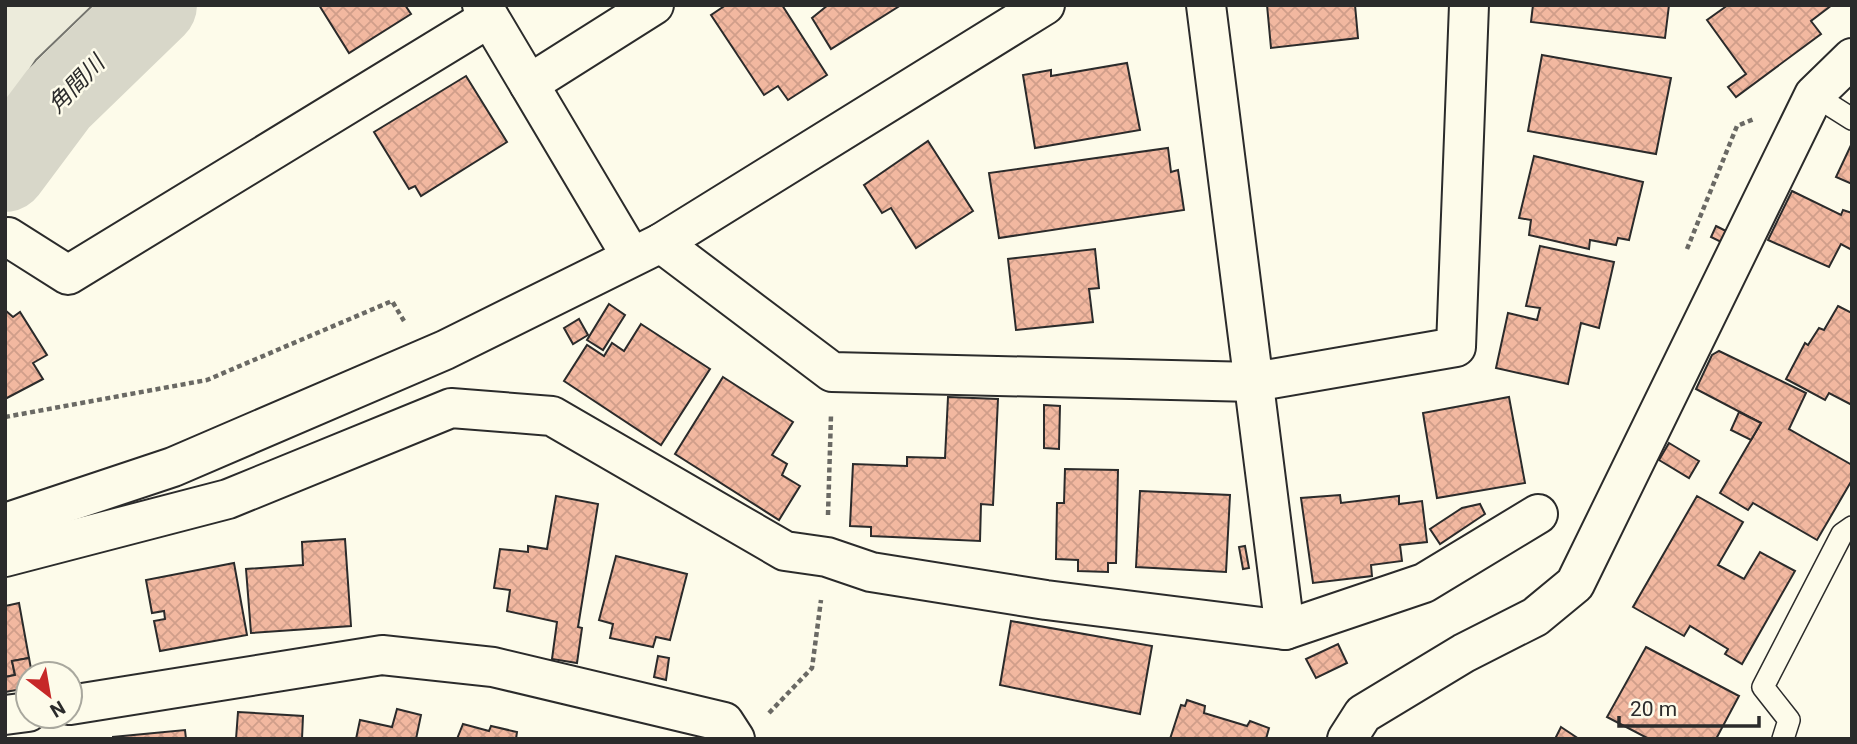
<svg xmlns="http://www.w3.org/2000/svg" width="1857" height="744" viewBox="0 0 1857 744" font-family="Roboto,'Noto Sans JP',sans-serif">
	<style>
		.green { fill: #ecebdb; stroke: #74746e; stroke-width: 2 }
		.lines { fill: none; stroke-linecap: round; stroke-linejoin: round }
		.river { stroke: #d8d7c9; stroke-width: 84 }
		.building { fill: url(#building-cross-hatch); stroke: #2b2b2b; stroke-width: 2 }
		.service-casing { stroke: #2b2b2b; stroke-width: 24 }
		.minor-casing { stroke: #2b2b2b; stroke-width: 42 }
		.tertiary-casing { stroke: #2b2b2b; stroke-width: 42 }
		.path { stroke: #6a6964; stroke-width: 4.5; stroke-dasharray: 5 3.5; stroke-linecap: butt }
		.service { stroke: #fdfbea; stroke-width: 21 }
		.minor { stroke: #fdfbea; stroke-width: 38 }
		.tertiary { stroke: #fdfbea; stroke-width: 38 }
		.labels { text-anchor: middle; stroke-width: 5; stroke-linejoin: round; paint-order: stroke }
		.water-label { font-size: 23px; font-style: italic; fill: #2b2b2b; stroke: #fdfbea }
	</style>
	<defs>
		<pattern id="building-cross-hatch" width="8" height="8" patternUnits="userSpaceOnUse" patternTransform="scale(1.75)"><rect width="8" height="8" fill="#f2b8a0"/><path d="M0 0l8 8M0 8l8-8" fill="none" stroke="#d09e8a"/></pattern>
	</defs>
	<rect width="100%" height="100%" fill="#fdfbea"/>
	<!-- green -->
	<path class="green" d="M5 5H93L36 60 5 108Z"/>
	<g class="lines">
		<!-- river -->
		<path class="river" d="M5 170 58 99 155 5"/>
	</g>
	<!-- building -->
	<g class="building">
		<path d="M319 5H405L411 14 349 53Z"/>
		<path d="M726 5H782L827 75 788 100 778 86 764 95 711 15Z"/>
		<path d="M828 5H901L831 49 812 18Z"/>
		<path d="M1267 5H1355L1358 38 1271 48Z"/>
		<path d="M1533 5H1669L1665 38 1531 22Z"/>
		<path d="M1728 5H1832L1811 21 1821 34 1736 97 1728 87 1746 74 1707 20Z"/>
		<path d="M1542 55 1671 78 1656 154 1528 131Z"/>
		<path d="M1127 63 1140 130 1035 148 1023 75 1051 70V76Z"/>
		<path d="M466 76 507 142 421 196 415 186 409 189 374 132Z"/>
		<path d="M928 141 973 211 916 248 891 208 882 213 864 185Z"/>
		<path d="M1852 143V184L1836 177Z"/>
		<path d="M1168 148 1171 172 1178 170 1184 210 999 238 989 173Z"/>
		<path d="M1534 156 1643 182 1629 240 1618 238 1616 245 1590 240 1589 249 1529 235 1531 220 1519 218Z"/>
		<path d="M1792 191 1841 215 1843 210 1852 213V250L1841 244 1829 267 1768 240Z"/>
		<path d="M1716 226 1726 231 1721 242 1711 237Z"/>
		<path d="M1540 246 1614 262 1599 328 1581 323 1568 384 1496 368 1508 313 1537 320 1540 308 1526 306Z"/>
		<path d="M1095 249 1099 288 1089 289 1093 322 1016 330 1008 259Z"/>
		<path d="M609 304 625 315 603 350 587 340Z"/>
		<path d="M1838 306 1852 313V405L1829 393 1825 400 1786 379 1805 343 1808 345 1819 328 1824 330Z"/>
		<path d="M5 310 13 317 20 312 47 355 33 363 43 379 5 399Z"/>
		<path d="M579 319 588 335 573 344 564 328Z"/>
		<path d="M641 324 710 369 661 445 564 381 587 345 604 356 612 343 624 351Z"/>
		<path d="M1719 351 1806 393 1789 429 1852 465V480L1817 540 1753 503 1748 510 1720 493 1761 423 1696 389 1712 355Z"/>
		<path d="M723 377 793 422 772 455 787 464 782 475 800 486 779 520 675 454Z"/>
		<path d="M948 397 998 399 993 505 981 504 980 541 871 536V527L850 526 853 464 907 466V457L945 458Z"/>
		<path d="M1509 397 1525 483 1437 498 1423 413Z"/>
		<path d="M1044 405 1060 406 1059 449 1044 448Z"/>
		<path d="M1739 412 1761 423 1751 440 1731 430Z"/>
		<path d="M1669 443 1699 461 1689 478 1659 460Z"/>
		<path d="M1065 469 1118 470 1116 563H1108V572L1078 571V560L1056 559 1057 503H1064Z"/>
		<path d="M1140 491 1230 495 1226 572 1136 567Z"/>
		<path d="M1340 495 1341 503 1399 496V504L1422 501 1427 542 1400 545 1402 561 1371 565 1372 576 1313 583 1301 498Z"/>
		<path d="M556 496 598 504 578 627 582 628 577 663 552 659 557 622 507 611 510 590 494 588 500 549 528 552V546L547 549Z"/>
		<path d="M1697 496 1743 522 1718 565 1744 579 1760 552 1795 571 1742 664 1725 654 1728 649 1690 626 1684 636 1633 607Z"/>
		<path d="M1480 504 1485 514 1440 544 1430 529 1462 508Z"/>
		<path d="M345 539 351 626 251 633 246 569 303 565 302 542Z"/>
		<path d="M1245 546 1249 568 1243 569 1239 547Z"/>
		<path d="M616 556 687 574 670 640 656 637 653 647 610 638 613 624 599 620Z"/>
		<path d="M234 563 247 635 160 651 154 621 165 619 164 611 152 613 146 580Z"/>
		<path d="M19 603 29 658 12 661 15 675 5 677V606Z"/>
		<path d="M1011 621 1152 646 1140 714 1000 685Z"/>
		<path d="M1338 644 1347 663 1316 678 1306 659Z"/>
		<path d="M1646 647 1739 696 1716 739H1649L1607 717Z"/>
		<path d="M658 656 669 658 666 680 654 677Z"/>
		<path d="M29 658 32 674H28V688L5 692V677L15 675 12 661Z"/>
		<path d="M1187 700 1205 706 1204 713 1247 726 1250 721 1269 728 1266 739H1170L1181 705 1185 706Z"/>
		<path d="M397 709 421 715 416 739H356L360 720 392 727Z"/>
		<path d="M238 712 303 716 302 739H236Z"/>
		<path d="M463 724 489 731 491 726 517 732 516 739H457Z"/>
		<path d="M1561 727 1579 739H1555Z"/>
		<path d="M185 730 186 739H113V737Z"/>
	</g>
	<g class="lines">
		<defs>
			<g id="service">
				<path d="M1814 95 1852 119"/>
				<path d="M1783 739 1789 720 1763 687 1842 534 1852 527"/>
			</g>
			<g id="minor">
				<path d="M482 5 631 256"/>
				<path d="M1206 5 1285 630"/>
				<path d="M529 84 654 5"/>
				<path d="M8 237 68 275 489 18"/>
				<path d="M661 243 832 372 1254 382 1456 347 1469 5"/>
				<path d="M5 557 228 499 451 408 552 416 785 551 827 557 871 572 1046 600 1285 630 1424 583 1538 514"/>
				<path d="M70 705 382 655 493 667 724 722 735 739"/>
				<path d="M5 715 28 712"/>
				<path d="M1347 739 1363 714 1464 653 1535 617 1575 584 1814 95 1852 58"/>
			</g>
			<path id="tertiary" d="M5 523 173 467 445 350 661 243 1045 5"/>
		</defs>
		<!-- service casing -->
		<use href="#service" class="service-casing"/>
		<!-- minor casing -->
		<use href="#minor" class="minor-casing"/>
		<!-- tertiary casing -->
		<use href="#tertiary" class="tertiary-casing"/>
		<!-- path -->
		<g class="path">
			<path d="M1687 249 1737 126 1754 119"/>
			<path d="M5 417 207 380 392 301 404 321"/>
			<path d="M828 515 831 415"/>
			<path d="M769 713 812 668 821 600"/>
		</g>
		<!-- service -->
		<use href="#service" class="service"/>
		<!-- minor -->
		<use href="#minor" class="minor"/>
		<!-- tertiary -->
		<use href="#tertiary" class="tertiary"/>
	</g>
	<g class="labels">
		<!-- water labels -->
		<g class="water-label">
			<text transform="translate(76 84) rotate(-46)" y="8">角間川</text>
		</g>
	</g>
	<!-- border -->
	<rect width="1857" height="744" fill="none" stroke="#2b2b2b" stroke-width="14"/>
	<!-- north arrow -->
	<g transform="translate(49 695) rotate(149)"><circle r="33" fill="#fdfbea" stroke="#a9a89e" stroke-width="2"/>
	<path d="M0-5L12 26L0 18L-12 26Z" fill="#c62828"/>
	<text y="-10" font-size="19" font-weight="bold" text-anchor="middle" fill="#2b2b2b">N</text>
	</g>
	<!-- scale -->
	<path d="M1619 716v10h140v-10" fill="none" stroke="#2b2b2b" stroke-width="3.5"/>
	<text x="1630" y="716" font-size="21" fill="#2b2b2b" stroke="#fdfbea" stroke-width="5" paint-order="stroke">20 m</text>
</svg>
